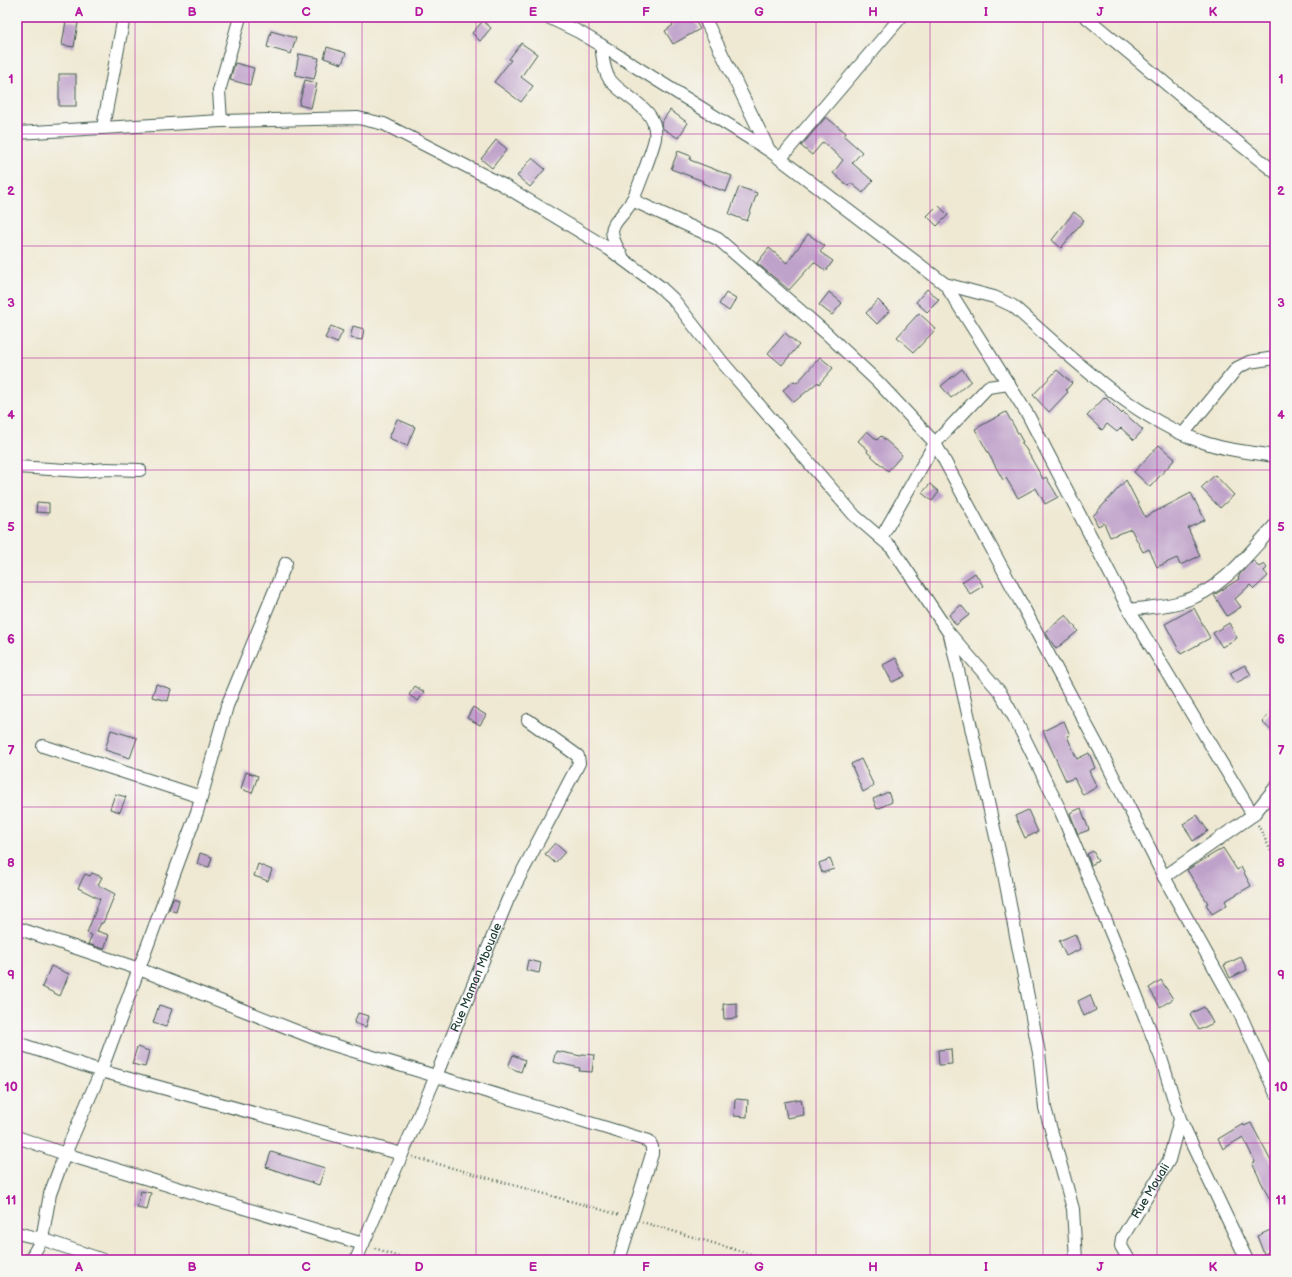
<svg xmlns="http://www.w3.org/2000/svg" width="1292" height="1277" viewBox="0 0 1292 1277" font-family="'Balsamiq Sans',sans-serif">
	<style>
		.building { fill: #bfa2ca }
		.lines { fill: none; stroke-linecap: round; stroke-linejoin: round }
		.street-casing { stroke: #3e574c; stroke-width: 14 }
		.path { stroke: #3e574c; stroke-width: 2.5; stroke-dasharray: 1 3; stroke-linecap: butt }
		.street { stroke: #fff; stroke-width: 12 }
		.grid { fill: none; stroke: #b5179e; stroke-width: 1; stroke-opacity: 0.55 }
		.labels { text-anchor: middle; stroke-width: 3.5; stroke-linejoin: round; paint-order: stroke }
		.street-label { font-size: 12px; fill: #1f3d34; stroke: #f6f6f2 }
		.neatline { fill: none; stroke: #b5179e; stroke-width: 1.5 }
		.grid-label { font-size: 13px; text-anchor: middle; font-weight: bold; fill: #b5179e }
	</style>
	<rect width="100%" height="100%" fill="#f6f6f2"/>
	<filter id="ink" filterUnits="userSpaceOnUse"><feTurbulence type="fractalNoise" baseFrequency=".025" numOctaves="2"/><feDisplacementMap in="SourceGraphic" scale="8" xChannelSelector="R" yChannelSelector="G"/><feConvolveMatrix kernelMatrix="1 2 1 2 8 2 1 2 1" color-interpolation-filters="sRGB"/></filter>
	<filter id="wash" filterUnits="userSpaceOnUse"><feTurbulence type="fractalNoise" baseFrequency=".012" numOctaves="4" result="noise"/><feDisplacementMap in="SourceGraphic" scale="16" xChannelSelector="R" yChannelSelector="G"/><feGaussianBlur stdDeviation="0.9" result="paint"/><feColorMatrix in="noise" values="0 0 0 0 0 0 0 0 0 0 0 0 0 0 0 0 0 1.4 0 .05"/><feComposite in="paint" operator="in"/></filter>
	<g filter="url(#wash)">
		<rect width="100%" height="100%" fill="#efe9d3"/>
		<g id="blocks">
			<!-- building -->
			<g class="building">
				<path d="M668 17H693L700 29 673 44 665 31 673 25Z"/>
				<path d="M66 21 78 23 74 47 62 45Z"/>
				<path d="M483 21 491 28 480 41 472 33Z"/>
				<path d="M271 31 296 38 291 54 267 47Z"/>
				<path d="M521 43 537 54 521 77 533 86 521 102 494 82 511 60 509 59Z"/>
				<path d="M327 47 346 53 342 64 324 58Z"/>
				<path d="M299 54 319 58 314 79 295 75Z"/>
				<path d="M235 63 254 68 250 85 230 80Z"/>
				<rect x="59" y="74" width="17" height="32"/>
				<path d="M305 80 317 83 311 108 299 105Z"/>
				<path d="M670 110 688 123 678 138 662 128 661 123Z"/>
				<path d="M826 117 846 133 844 136 862 152 852 163 873 181 863 193 851 183 848 186 833 173 843 160 823 142 812 155 801 146Z"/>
				<path d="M496 140 507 149 492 168 481 159Z"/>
				<path d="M678 151 691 156 690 160 732 176 726 192 702 183 703 181 671 169Z"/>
				<path d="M532 158 545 169 530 187 517 176Z"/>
				<path d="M739 187 757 193 747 221 729 214Z"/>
				<path d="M938 205 948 215 937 226 927 216Z"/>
				<path d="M1074 212 1084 220 1061 248 1052 240Z"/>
				<path d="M808 234 825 246 820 252 833 261 826 271 814 262 789 290 757 263 769 248 787 263Z"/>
				<path d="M927 289 939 300 927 312 916 302Z"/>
				<path d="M829 292 842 303 832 315 819 305Z"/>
				<path d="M726 293 736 299 729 311 719 304Z"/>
				<path d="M878 300 889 311 877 324 866 313Z"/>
				<path d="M919 313 936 329 914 352 897 337Z"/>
				<path d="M331 326 343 331 337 343 325 338Z"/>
				<path d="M353 326 364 329 362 340 350 338Z"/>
				<path d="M785 333 799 345 782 365 768 353Z"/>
				<path d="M820 357 833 368 819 384 818 382 794 402 783 390 794 381 797 383Z"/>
				<path d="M962 369 971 381 951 398 941 386Z"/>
				<path d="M1057 370 1072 383 1066 390 1068 392 1049 412 1033 395Z"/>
				<path d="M1105 397 1122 414 1123 412 1143 430 1134 440 1121 428 1117 432 1107 424 1102 430 1087 416Z"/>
				<path d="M1006 412 1023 442 1021 443 1026 449 1043 479 1046 477 1058 497 1045 504 1036 488 1018 498 1006 478 1003 480 975 429Z"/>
				<path d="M397 419 415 427 407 446 389 438Z"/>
				<path d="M867 431 877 440 881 436 902 455 888 471 867 452 868 450 858 441Z"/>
				<path d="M1159 445 1175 459 1150 487 1134 472Z"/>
				<path d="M1215 475 1234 495 1220 508 1201 488Z"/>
				<path d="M1126 480 1145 517 1191 493 1205 520 1188 528 1200 556 1180 565 1177 558 1157 567 1149 549 1143 552 1131 529 1110 537 1104 523 1098 526 1093 516Z"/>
				<path d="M930 484 939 492 932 501 922 493Z"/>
				<path d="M37 502 49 503V513L36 512Z"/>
				<path d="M1253 560 1259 567 1264 564 1267 568 1264 571 1268 576 1254 589 1250 585 1235 599 1241 607 1227 616 1214 595 1239 579 1238 578 1240 574Z"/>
				<path d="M975 573 983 586 970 594 962 582Z"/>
				<path d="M961 605 969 615 956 625 949 615Z"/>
				<path d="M1194 608 1210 638 1181 654 1165 624Z"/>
				<path d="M1066 615 1078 631 1056 649 1045 632Z"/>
				<path d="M1229 623 1237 638 1222 647 1213 633Z"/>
				<path d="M896 658 905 676 892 682 883 665Z"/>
				<path d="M1245 665 1251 675 1236 683 1230 673Z"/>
				<path d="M156 684 171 689 168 701 152 697Z"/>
				<path d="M415 686 424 692 418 701 409 695Z"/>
				<path d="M473 707 486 715 480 725 467 718Z"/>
				<path d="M1275 707V734L1262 722Z"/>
				<path d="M1064 721 1070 735 1067 736 1077 759 1089 753 1095 768 1089 771 1097 787 1083 795 1074 778 1066 781 1043 731Z"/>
				<path d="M111 730 137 738 130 758 105 750Z"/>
				<path d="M861 759 874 786 863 792 851 764Z"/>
				<path d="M246 772 258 776 252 793 241 789Z"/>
				<path d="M888 792 892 802 877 809 873 799Z"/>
				<path d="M115 794 126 797 120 812 110 809Z"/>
				<path d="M1081 808 1089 830 1078 834 1070 813Z"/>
				<path d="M1028 810 1038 832 1025 838 1015 816Z"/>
				<path d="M1197 815 1208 831 1193 841 1183 824Z"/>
				<path d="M555 843 565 852 555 863 545 854Z"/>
				<path d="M1223 848 1237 870 1241 867 1251 886 1225 901 1227 905 1212 914 1206 904 1208 903 1187 870Z"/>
				<path d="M1093 851 1098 861 1091 865 1087 854Z"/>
				<path d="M200 853 212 857 209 867 197 864Z"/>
				<path d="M830 859 834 869 822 873 819 863Z"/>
				<path d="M258 864 272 870 268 881 254 876Z"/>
				<path d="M92 873 102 877 98 885 115 894 103 923H101L97 931 109 935 104 949 88 944 92 935 87 933 100 899 78 888 85 874 90 876Z"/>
				<path d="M173 898 179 900 176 912 169 910Z"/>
				<path d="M1075 934 1081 949 1066 956 1059 941Z"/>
				<path d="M1241 957 1247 970 1230 978 1224 965Z"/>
				<path d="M528 960 541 963 539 973 526 970Z"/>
				<path d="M51 966 69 974 60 996 42 987Z"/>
				<path d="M1161 980 1173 999 1160 1007 1149 988Z"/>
				<path d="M1090 995 1096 1010 1084 1016 1078 1001Z"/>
				<path d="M737 1003V1018L724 1019 723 1004Z"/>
				<path d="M159 1005 172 1009 166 1027 153 1023Z"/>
				<path d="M1204 1007 1213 1023 1199 1030 1190 1014Z"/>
				<path d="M358 1013 369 1016 366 1027 354 1023Z"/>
				<path d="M137 1047 149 1051 145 1067 132 1064Z"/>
				<path d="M951 1049 952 1064 939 1065 938 1050Z"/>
				<path d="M556 1051 581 1056 582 1054 594 1055 592 1072 579 1071 580 1068 553 1062Z"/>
				<path d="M513 1055 525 1060 521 1072 508 1067Z"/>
				<path d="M735 1099 748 1100 747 1117 734 1116Z"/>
				<path d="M801 1099 804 1115 787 1118 784 1102Z"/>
				<path d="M1251 1123 1275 1169V1210L1252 1163 1255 1162 1243 1137 1223 1149 1218 1139 1243 1124 1244 1126Z"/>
				<path d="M271 1152 325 1168 319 1185 266 1167Z"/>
				<path d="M141 1191 151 1193 147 1210 137 1208Z"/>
				<path d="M1275 1228V1249L1264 1254 1257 1236Z"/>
			</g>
		</g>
	</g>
	<g filter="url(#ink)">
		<use href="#blocks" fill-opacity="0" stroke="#3e574c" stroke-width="1"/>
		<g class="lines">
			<defs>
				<g id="street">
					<path d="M548 17 579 32 601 45 770 151 945 284 994 297 1013 306C1068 354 1131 417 1200 441 1224 450 1250 452 1275 456"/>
					<path d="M704 17 769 150"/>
					<path d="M1086 17 1201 113 1275 172"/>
					<path d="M601 45C603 57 603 70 610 80 625 99 659 108 655 138 654 146 636 194 632 201 616 227 602 223 622 256"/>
					<path d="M221 121 219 91 240 17"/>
					<path d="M103 127 124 17"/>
					<path d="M17 133 221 121 358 118 384 124 503 185 609 249 659 286 673 299 723 363 855 516 892 548 949 633 1000 692 1014 717 1061 812 1126 969 1161 1058 1180 1119 1247 1260"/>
					<path d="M780 159 901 17"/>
					<path d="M632 200 718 239 826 333 878 382 935 443 1100 750 1164 877 1240 1014 1275 1092"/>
					<path d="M945 284 1028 415 1129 610 1253 815"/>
					<path d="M1183 434 1237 368 1249 362 1275 358"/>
					<path d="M17 467 82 471 106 469 140 470"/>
					<path d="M881 538 935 443 988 387 1009 384"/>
					<path d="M1129 610C1147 607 1167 607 1184 601 1223 589 1248 554 1275 525"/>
					<path d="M950 635 1001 859 1039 1053 1045 1108 1073 1209 1076 1260"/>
					<path d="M43 746 201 797"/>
					<path d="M1164 877 1253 815 1275 788"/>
					<path d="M17 928 139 969 324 1042 649 1141 652 1147V1154L619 1260"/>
					<path d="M17 1043 101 1071 402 1154"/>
					<path d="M17 1137 65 1154 363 1244"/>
					<path d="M17 1233 42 1239 103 1260"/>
					<path d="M30 1260 42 1239 50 1194 65 1154 101 1071 197 812 227 706 286 563"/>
					<path id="s1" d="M356 1260 436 1076 508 899 579 763 578 756 528 720"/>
					<path id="s2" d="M1129 1260 1121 1246 1122 1238 1169 1160 1180 1119"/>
				</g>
			</defs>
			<!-- street casing -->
			<use href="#street" class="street-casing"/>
			<!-- path -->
			<g class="path">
				<path d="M1258 825 1275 859"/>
				<path d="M413 1157 620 1215"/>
				<path d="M642 1222 757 1256"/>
				<path d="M375 1248 406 1260"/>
			</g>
			<!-- street -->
			<use href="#street" class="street"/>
		</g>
	</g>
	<!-- grid -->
	<path class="grid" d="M135 17V1260M249 17V1260M362 17V1260M476 17V1260M589 17V1260M703 17V1260M816 17V1260M930 17V1260M1043 17V1260M1157 17V1260M17 134H1275M17 246H1275M17 358H1275M17 470H1275M17 582H1275M17 695H1275M17 807H1275M17 919H1275M17 1031H1275M17 1143H1275"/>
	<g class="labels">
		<!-- street labels -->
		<g class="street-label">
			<text dy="4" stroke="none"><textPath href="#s1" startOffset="307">Rue Maman Mbouale</textPath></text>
			<text dy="4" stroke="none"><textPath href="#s2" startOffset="79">Rue Mouali</textPath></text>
		</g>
	</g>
	<!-- margin -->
	<rect width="1292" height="1277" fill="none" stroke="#f6f6f2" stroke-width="44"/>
	<rect x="22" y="22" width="1248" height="1233" class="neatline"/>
	<g class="grid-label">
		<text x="79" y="16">A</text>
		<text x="192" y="16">B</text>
		<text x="306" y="16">C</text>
		<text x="419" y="16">D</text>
		<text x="533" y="16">E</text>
		<text x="646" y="16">F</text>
		<text x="759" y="16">G</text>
		<text x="873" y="16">H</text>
		<text x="986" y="16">I</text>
		<text x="1100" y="16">J</text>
		<text x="1213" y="16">K</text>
		<text x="11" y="83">1</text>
		<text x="1281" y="83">1</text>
		<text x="11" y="195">2</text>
		<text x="1281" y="195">2</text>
		<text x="11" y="307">3</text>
		<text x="1281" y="307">3</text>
		<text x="11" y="419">4</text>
		<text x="1281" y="419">4</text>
		<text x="11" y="531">5</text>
		<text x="1281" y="531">5</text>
		<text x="11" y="643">6</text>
		<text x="1281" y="643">6</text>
		<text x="11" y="755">7</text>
		<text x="1281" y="755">7</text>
		<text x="11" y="867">8</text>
		<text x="1281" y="867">8</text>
		<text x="11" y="979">9</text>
		<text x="1281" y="979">9</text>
		<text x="11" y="1091">10</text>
		<text x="1281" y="1091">10</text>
		<text x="11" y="1204">11</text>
		<text x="1281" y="1204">11</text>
		<text x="79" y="1271">A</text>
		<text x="192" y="1271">B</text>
		<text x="306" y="1271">C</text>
		<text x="419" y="1271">D</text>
		<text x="533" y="1271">E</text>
		<text x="646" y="1271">F</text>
		<text x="759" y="1271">G</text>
		<text x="873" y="1271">H</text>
		<text x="986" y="1271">I</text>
		<text x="1100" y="1271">J</text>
		<text x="1213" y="1271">K</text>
	</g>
</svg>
